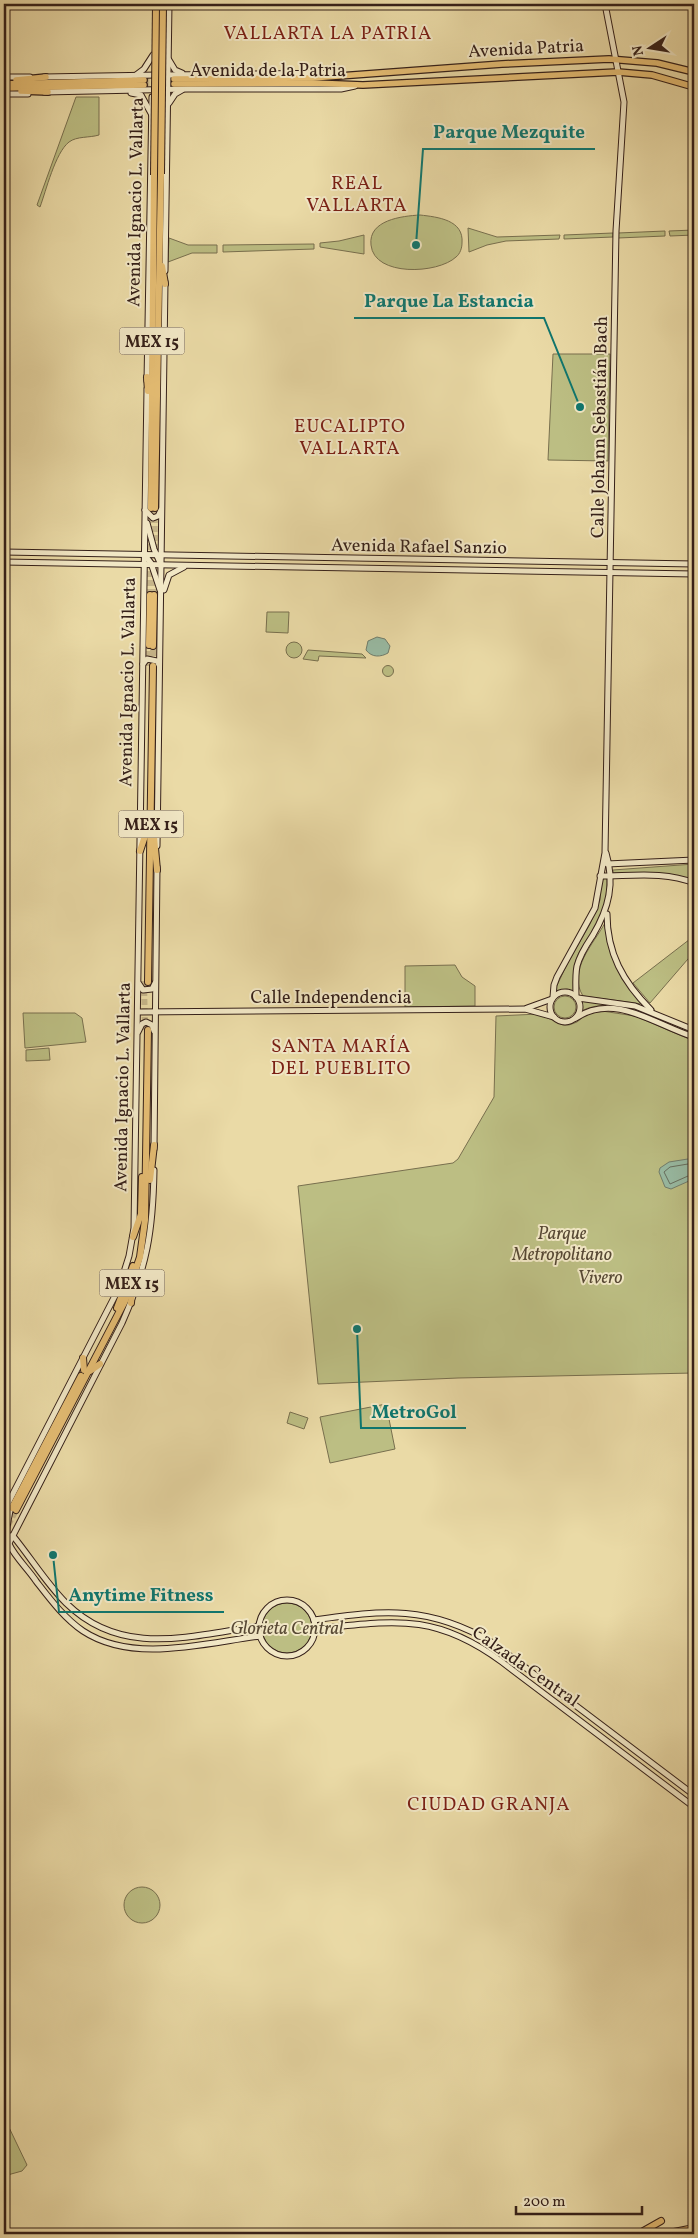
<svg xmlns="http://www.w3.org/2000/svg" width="698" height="2238" viewBox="0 0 698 2238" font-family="Vollkorn,serif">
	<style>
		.green { fill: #bcbe83; stroke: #786f4e }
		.water { fill: #98bba4; stroke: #707d6c }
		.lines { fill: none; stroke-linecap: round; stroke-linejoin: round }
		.shore { stroke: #666e5e; stroke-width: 1 }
		.primary-tunnel { stroke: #c6b58a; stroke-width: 5.5; stroke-dasharray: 5.5 3; stroke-linecap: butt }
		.highway-tunnel { stroke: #c6b58a; stroke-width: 6; stroke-dasharray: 6 3; stroke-linecap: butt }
		.secondary-casing { stroke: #352019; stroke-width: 7 }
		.primary-casing { stroke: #352019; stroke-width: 8 }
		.highway-casing { stroke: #352019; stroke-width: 8 }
		.secondary { stroke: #f1e7c5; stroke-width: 5 }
		.primary { stroke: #e5bd73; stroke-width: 5.5 }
		.highway { stroke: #e5bd73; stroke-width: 6 }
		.highway-bridge-casing { stroke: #352019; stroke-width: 8; stroke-linecap: butt }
		.highway-bridge { stroke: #e5bd73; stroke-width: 6 }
		.labels { text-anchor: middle; stroke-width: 4; stroke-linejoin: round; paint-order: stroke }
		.shield { fill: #f1e7c5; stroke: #6d5c4d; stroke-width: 1 }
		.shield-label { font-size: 16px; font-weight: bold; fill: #352019 }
		.street-label { font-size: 18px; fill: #352019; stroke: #f1e7c5 }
		.park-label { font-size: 18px; font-style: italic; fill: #574834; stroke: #f1e7c5 }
		.neighbourhood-label { font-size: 19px; letter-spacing: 1px; fill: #7a1f14; stroke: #f1e7c5 }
		.leader { fill: none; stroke: #0f766e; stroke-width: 2 }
		.callout-dot { fill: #0f766e; stroke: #f1e7c5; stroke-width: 2 }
		.callout-label { font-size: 19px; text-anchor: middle; font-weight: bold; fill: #0f766e; stroke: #f1e7c5; stroke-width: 4; stroke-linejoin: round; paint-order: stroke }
	</style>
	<rect width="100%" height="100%" fill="#eadaa6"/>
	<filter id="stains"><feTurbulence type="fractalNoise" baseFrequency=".004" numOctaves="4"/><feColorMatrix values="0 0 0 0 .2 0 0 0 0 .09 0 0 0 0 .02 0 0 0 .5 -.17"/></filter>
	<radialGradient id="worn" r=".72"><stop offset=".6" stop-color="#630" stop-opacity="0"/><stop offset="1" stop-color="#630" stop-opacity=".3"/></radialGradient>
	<!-- green -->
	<g class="green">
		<path d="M76 97H99V135C89 138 77 136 69 142 55 153 46 191 40 207L37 205Z"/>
		<path d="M420 215C438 217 464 220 462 243 462 248 460 254 456 257 438 274 374 277 371 245 368 220 402 216 420 215Z"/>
		<path d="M468 228 497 237 560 235 559 239 506 241 487 245 469 252Z"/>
		<path d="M694 230V235L670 236 669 231Z"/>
		<path d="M665 231V236L618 238V233Z"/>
		<path d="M613 233V237L564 239V235Z"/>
		<path d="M364 235V254L320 247V243L339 241Z"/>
		<path d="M169 238 188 245H217V253H192L168 262Z"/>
		<path d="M314 244V249L223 252V245Z"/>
		<path d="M553 354H610L608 461 548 460Z"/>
		<path d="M267 612H289L288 633 266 632Z"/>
		<circle cx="294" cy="650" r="8"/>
		<path d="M308 650 362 654 366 658 319 656 318 661 303 659Z"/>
		<circle cx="388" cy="671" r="5.5"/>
		<path d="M694 864V880C667 872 641 872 613 873V870Z"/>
		<path d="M601 878H607C607 891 606 904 601 917 586 949 569 950 575 992L567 989 554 992 567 964 590 924 600 900Z"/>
		<path d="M605 923C608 955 621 979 642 1004L583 996C567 971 594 943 605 923Z"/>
		<path d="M694 936V952L650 1003 633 983Z"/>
		<path d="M455 965 462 977 475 986V1006L405 1007V966Z"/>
		<circle cx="565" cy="1007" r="11"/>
		<path d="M582 1001 635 1007 694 1032V1035C661 1022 618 993 581 1011Z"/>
		<path d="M602 1011 635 1016 694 1041V1373L458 1378 318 1384 298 1186 453 1163 458 1159 494 1097 496 1016 539 1014 563 1025H569L577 1022 589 1012Z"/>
		<path d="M23 1013H75L82 1018 86 1042 25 1048Z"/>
		<path d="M49 1048 50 1060 26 1061V1050Z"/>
		<path d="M386 1404 395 1449 330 1463 320 1417Z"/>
		<path d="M290 1412 308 1418 304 1429 287 1423Z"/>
		<circle cx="287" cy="1628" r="25"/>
		<circle cx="142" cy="1905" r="18"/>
		<path d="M4 2117 27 2165 22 2171 4 2176Z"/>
	</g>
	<!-- water -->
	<g class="water">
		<path d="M377 637 385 639 390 646 388 653C381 657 372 658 366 650L368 641Z"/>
		<path d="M694 1158V1181H689L671 1189 665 1187 659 1172 660 1168 669 1162Z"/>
	</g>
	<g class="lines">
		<!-- shore -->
		<path class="shore" d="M694 1163 670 1167 664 1172 670 1184 688 1176H694"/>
		<!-- primary-tunnel -->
		<g class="primary-tunnel">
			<path d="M144 80 174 79"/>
			<path d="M144 85 174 84"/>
		</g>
		<!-- highway-tunnel -->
		<g class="highway-tunnel">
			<path d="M150 595 151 512"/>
			<path d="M154 595 155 508"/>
			<path d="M153 665V646"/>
			<path d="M149 666V645"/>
			<path d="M144 981 145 1030"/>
			<path d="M4 1533 16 1510"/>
		</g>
		<defs>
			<g id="secondary">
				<path d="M169 60 175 70 182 73"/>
				<path d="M136 75 144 69 153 55"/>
				<path d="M166 75 340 73"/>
				<path d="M4 77H30"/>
				<path d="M44 77 158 75"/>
				<path d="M44 92 188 89H341L355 86"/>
				<path d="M131 93 141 95 152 115"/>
				<path d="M4 94H28"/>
				<path d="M169 103 175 94 182 90"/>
				<path d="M165 271 169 4"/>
				<path d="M147 381 152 97"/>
				<path d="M145 510 153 518 158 516 161 510"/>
				<path d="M147 523 154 549 161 565"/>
				<path d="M4 552 694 564"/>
				<path d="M144 554 151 563 160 590"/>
				<path d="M4 562 694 574"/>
				<path d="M164 590 169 575 184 567"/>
				<path d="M143 664 147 659 157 661 159 665"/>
				<path d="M157 846 165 282"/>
				<path d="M607 864 694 860"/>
				<path d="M600 876C632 876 665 871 694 883"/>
				<path d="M607 914C607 953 623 982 651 1010"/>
				<path d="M139 984 143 990 152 989 155 983"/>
				<circle cx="565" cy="1007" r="15"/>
				<path d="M553 997 554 985 557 977 595 908 605 853 616 231 624 102 605 4"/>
				<path d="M576 997C576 987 575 976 577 966 580 954 587 944 593 935 609 908 615 883 606 853"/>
				<path d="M578 998 635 1006 694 1030"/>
				<path d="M527 1008 552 999"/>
				<path d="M138 1012 525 1009 554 1017"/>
				<path d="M576 1018C615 992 655 1025 694 1037"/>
				<path d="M138 1032 142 1024 146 1022 152 1025 154 1031"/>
				<path d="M154 1149 157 867"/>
				<path d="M11 1506C9 1517 4 1533 9 1544 15 1557 28 1569 36 1581 50 1599 64 1618 83 1631 133 1664 205 1643 260 1636"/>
				<path d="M4 1511 119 1288 129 1256 134 1228 147 389"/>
				<path d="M4 1536H13C31 1558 46 1583 66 1603 122 1658 189 1636 259 1626"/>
				<path d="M4 1553 122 1323C147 1267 153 1231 154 1170"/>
				<circle cx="287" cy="1628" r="28"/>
				<path d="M314 1620C384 1610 429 1605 493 1643L694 1795"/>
				<path d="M315 1629C394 1621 434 1612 502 1662L694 1807"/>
			</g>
			<g id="primary">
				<path d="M174 79 312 78 502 64 609 59 657 63 694 72"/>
				<path d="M16 80 46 77"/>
				<path d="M4 84 144 80"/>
				<path d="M174 84 313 83 363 85 618 72 652 75 694 87"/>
				<path d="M4 88 144 85"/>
				<path d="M21 91 48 92"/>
			</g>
			<g id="highway">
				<path d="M162 266 165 284"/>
				<path d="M147 377 148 391"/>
				<path d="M151 508 154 175"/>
				<path d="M155 508 161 174"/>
				<path d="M149 645 150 595"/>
				<path d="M153 646 154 595"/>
				<path d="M154 837 157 870"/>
				<path d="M140 851 147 830"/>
				<path d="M148 982 153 666"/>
				<path d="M150 1180 154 1145"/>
				<path d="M141 1212 142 1177"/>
				<path d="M133 1237 141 1214"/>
				<path d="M131 1303 132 1289"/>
				<path d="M117 1308 133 1266"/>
				<path d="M83 1358 84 1370"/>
				<path d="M90 1371 100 1364"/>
				<path d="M12 1508 81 1376"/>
				<path d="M16 1510 125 1301 140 1257 145 1220 148 1030"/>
				<path d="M638 2234 661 2221"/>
				<path d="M664 2234 694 2228"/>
			</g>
		</defs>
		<!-- secondary casing -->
		<use href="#secondary" class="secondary-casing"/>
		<!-- primary casing -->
		<use href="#primary" class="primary-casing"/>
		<!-- highway casing -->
		<use href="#highway" class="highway-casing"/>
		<!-- secondary -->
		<use href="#secondary" class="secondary"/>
		<!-- primary -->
		<use href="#primary" class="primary"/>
		<!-- highway -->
		<use href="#highway" class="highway"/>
		<defs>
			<g id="highway-bridge">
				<path d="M161 174 163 4"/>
				<path d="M154 175 156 4"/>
			</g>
		</defs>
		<!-- highway-bridge casing -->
		<use href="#highway-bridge" class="highway-bridge-casing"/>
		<!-- highway-bridge -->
		<use href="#highway-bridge" class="highway-bridge"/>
	</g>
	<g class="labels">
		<!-- shield labels -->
		<g class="shield">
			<rect x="119.5" y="327.5" width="65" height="27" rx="4"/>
			<rect x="118.5" y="810.5" width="65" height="27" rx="4"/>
			<rect x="99.5" y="1269.5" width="65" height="27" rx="4"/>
		</g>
		<g class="shield-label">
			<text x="152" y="347">MEX 15</text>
			<text x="151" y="830">MEX 15</text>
			<text x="132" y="1289">MEX 15</text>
		</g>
		<!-- street labels -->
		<g class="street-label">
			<text transform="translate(526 48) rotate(-3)" y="6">Avenida Patria</text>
			<text x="268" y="76">Avenida de la Patria</text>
			<text transform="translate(135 202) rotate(-89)" y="6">Avenida Ignacio L. Vallarta</text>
			<text transform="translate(599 427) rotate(-89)" y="6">Calle Johann Sebastián Bach</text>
			<text transform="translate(419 546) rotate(1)" y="6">Avenida Rafael Sanzio</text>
			<text transform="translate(127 682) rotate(-89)" y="6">Avenida Ignacio L. Vallarta</text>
			<text x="331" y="1003">Calle Independencia</text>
			<text transform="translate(122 1087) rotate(-89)" y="6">Avenida Ignacio L. Vallarta</text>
			<text transform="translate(526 1666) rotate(35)" y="6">Calzada Central</text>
		</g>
		<!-- park labels -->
		<g class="park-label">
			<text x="562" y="1239">Parque<tspan x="562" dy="21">Metropolitano</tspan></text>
			<text x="600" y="1283">Vivero</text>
			<text x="287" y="1634">Glorieta Central</text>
		</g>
		<!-- neighbourhood labels -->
		<g class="neighbourhood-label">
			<text x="328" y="39">VALLARTA LA PATRIA</text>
			<text x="357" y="189">REAL<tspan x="357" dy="22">VALLARTA</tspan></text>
			<text x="350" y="432">EUCALIPTO<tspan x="350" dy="22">VALLARTA</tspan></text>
			<text x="341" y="1052">SANTA MARÍA<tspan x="341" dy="22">DEL PUEBLITO</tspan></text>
			<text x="489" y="1810">CIUDAD GRANJA</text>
		</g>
	</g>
	<!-- callouts -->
	<path class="leader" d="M416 245L423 149H595M580 407L544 318H354M357 1329L361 1428H466M53 1555L59 1612H224"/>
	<g class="callout-dot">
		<circle cx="416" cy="245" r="5"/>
		<circle cx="580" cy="407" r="5"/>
		<circle cx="357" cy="1329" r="5"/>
		<circle cx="53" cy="1555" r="5"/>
	</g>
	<g class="callout-label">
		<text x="509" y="138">Parque Mezquite</text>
		<text x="449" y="307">Parque La Estancia</text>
		<text x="414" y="1418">MetroGol</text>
		<text x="141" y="1601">Anytime Fitness</text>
	</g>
	<!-- margin -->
	<rect width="698" height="2238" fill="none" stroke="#eadaa6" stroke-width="20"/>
	<rect x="5" y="5" width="688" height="2228" fill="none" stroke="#352019" stroke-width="2.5"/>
	<rect x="10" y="10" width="678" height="2218" fill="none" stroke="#352019"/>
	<!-- north arrow -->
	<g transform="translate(650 48) rotate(258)" stroke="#f1e7c5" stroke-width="4" paint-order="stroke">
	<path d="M0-4L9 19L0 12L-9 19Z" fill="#352019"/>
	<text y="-8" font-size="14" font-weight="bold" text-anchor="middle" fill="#352019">N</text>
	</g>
	<!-- scale -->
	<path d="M516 2206v8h126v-8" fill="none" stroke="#352019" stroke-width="2.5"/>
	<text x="523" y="2206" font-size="15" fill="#352019" stroke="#f1e7c5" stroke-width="4" paint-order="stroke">200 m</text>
	<rect width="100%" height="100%" filter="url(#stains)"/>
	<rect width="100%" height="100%" fill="url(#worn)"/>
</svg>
